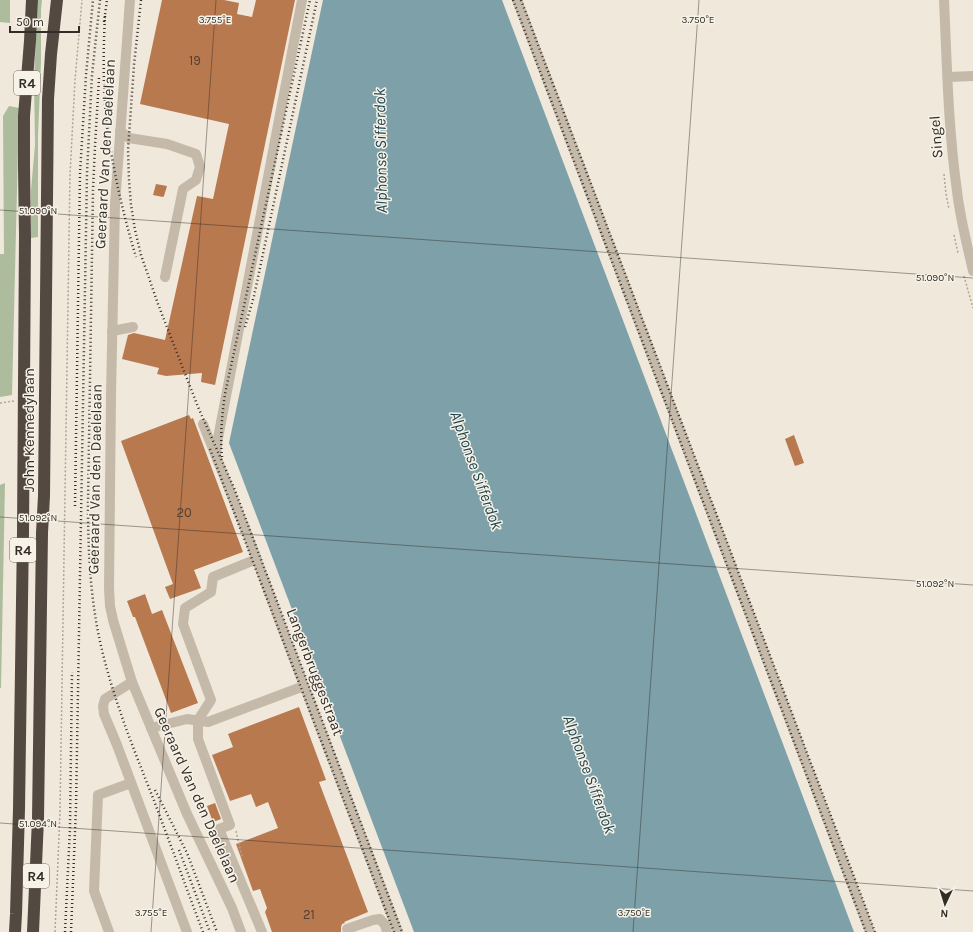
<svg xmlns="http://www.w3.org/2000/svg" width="973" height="932" viewBox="0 0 973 932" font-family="Karla,sans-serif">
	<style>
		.green { fill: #adbc9d }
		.water { fill: #7da0a9 }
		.building { fill: #b9794f }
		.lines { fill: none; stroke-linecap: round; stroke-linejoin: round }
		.path { stroke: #b1a493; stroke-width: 1.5; stroke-dasharray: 2 2; stroke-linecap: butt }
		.minor { stroke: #c5baa9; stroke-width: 10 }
		.highway { stroke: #534940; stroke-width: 12 }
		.rail { stroke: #332d28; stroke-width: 2.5; stroke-dasharray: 1 3; stroke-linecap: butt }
		.ticks { fill: none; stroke: #332d28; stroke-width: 1; stroke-opacity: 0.45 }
		.labels { text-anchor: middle; stroke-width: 3; stroke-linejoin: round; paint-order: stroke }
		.number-label { font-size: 13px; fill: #544032 }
		.shield { fill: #f7f2e7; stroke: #6e6861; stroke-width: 1 }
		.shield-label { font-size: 14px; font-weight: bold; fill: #332d28 }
		.street-label { font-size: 15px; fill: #332d28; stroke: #f7f2e7 }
		.water-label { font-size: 16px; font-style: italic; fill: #224650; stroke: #f7f2e7 }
		.ticks-label { font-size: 10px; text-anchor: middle; fill: #332d28; stroke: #f7f2e7; stroke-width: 3; stroke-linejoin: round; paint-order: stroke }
	</style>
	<rect width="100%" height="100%" fill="#efe8db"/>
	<!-- green -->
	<g class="green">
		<path d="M0 0H10V23L0 22Z"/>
		<path d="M38 0H42L41 10V61L38 137V237L31 238V190L35 145 34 78Z"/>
		<path d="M9 106 19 108 12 395 0 397V254H4L3 116Z"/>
		<path d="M5 483 1 688H0V485Z"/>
	</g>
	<!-- water -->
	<path class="water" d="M323 0H502L854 932H414L229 443Z"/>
	<!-- building -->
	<g class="building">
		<path d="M162 0H224L239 3 237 14 252 17 256 0H295L215 385 201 382 202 373 166 376 157 374 159 368 122 359 128 335 134 333 165 340 197 196 213 199 229 124 140 104Z"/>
		<path d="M156 184 167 186 164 196 163 197 153 195Z"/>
		<path d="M189 415 191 419 193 418 243 552 194 570 201 588 170 599 165 587 173 584 121 441Z"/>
		<path d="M794 435 804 463 795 466 785 439Z"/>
		<path d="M145 594 152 614 162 610 198 703 171 713 135 617H133L127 601Z"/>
		<path d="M299 707 326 780 319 782 368 912 344 922 345 923 342 924 341 927V932H272L265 912 267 908 260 889 253 891 236 844 278 828 268 802 256 807 251 794 230 801 212 755 233 747 228 734Z"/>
		<path d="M215 803 221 819 213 822 207 806Z"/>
	</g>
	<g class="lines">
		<!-- path -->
		<g class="path">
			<path d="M944 174 946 194 949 209"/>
			<path d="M954 235 958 253"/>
			<path d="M964 276 973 308"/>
			<path d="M0 403 14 401"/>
			<path d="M236 831 242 857"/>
			<path d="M55 932 60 812 70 175 75 80 82 0"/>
		</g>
		<!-- minor -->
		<g class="minor">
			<path d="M130 0 115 204 111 395 109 588 110 606 113 620 132 682 187 814 232 908 241 932"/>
			<path d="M517 0 870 932"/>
			<path d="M944 0C947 64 948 127 957 191 960 218 967 244 973 271"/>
			<path d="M948 77 973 76"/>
			<path d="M120 131 129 138 167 144 196 154 200 167 196 180 183 189 165 277"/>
			<path d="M112 331 133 327"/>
			<path d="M203 424 248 536 278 617 398 932"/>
			<path d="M216 454 218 438 302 0"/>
			<path d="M257 559 213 577 211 592 185 608 183 624 211 700 198 720V739L230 825 219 829 262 932"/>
			<path d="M132 682 105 699 103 706 104 714 117 745 187 932"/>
			<path d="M151 728 187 719 208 722 304 686"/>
			<path d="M347 929 373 920 380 919 385 925 387 932"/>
			<path d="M109 932 94 891 98 795 131 783"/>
		</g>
		<!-- highway -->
		<g class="highway">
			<path d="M15 932 16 914 19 809 23 533 25 236 24 167V116L30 41 32 0"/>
			<path d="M33 932 38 819 42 533 44 496 48 99 51 54 57 0"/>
		</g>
		<!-- rail -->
		<g class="rail">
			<path d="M141 0 134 65 128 150 129 180 131 205 135 230 141 255 158 304 198 407 234 488 402 932"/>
			<path d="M513 0 866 932"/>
			<path d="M521 0 875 932"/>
			<path d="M105 16C103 53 103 90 107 126 113 170 123 214 136 257"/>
			<path d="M104 22 107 0"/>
			<path d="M99 78 95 146 93 190 88 504C88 548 90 593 99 637 111 693 132 745 153 798 170 843 186 887 203 932"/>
			<path d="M245 327 254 296 317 0"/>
			<path d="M210 449 394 932"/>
			<path d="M222 457C220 436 222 415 225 394L310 0"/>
			<path d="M75 506 80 173 86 75 93 0"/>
			<path d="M155 790 187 853 217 932"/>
			<path d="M179 850 210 932"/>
			<path d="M65 932 70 828 72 672"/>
			<path d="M71 932 76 807 87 173 92 75 100 0"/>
		</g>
	</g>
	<!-- ticks -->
	<path class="ticks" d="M0 210 973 278M0 517 973 585M0 823 973 891M151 932 216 0M633 932 699 0"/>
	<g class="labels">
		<!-- number labels -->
		<g class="number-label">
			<text x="195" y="65">19</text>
			<text x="184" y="517">20</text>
			<text x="309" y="919">21</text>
		</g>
		<!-- shield labels -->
		<g class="shield">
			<rect x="14" y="71" width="26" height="24" rx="3"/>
			<rect x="10" y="538" width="26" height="24" rx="3"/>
			<rect x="23" y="864" width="26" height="24" rx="3"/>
		</g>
		<g class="shield-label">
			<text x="27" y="88">R4</text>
			<text x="23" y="555">R4</text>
			<text x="36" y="881">R4</text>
		</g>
		<!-- street labels -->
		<g class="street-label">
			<text transform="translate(936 137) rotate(-94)" y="5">Singel</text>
			<text transform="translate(105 154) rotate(-87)" y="5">Geeraard Van den Daelelaan</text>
			<text transform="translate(29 430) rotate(-90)" y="5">John Kennedylaan</text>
			<text transform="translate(95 479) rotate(-89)" y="5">Geeraard Van den Daelelaan</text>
			<text transform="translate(315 672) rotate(69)" y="5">Langerbruggestraat</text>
			<text transform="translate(197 795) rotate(66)" y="5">Geeraard Van den Daelelaan</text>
		</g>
		<!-- water labels -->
		<g class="water-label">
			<text transform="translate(380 151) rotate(-91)" y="6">Alphonse Sifferdok</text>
			<text transform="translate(477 470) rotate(70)" y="6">Alphonse Sifferdok</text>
			<text transform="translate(590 774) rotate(70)" y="6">Alphonse Sifferdok</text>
		</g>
	</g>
	<g class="ticks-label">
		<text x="215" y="23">3.755°E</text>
		<text x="698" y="23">3.750°E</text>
		<text x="38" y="214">51.090°N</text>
		<text x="935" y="281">51.090°N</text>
		<text x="38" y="521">51.092°N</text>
		<text x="935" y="587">51.092°N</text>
		<text x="38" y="827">51.094°N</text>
		<text x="151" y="916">3.755°E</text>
		<text x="634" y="916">3.750°E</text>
	</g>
	<!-- north arrow -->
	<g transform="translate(945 904) rotate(184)" stroke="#f7f2e7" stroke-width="3" paint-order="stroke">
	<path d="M0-3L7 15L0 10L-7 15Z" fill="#332d28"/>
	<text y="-6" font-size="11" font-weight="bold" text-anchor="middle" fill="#332d28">N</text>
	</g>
	<!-- scale -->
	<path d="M10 26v6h69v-6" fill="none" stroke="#332d28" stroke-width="2"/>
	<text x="16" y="26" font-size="12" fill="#332d28" stroke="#f7f2e7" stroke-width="3" paint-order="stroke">50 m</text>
</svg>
